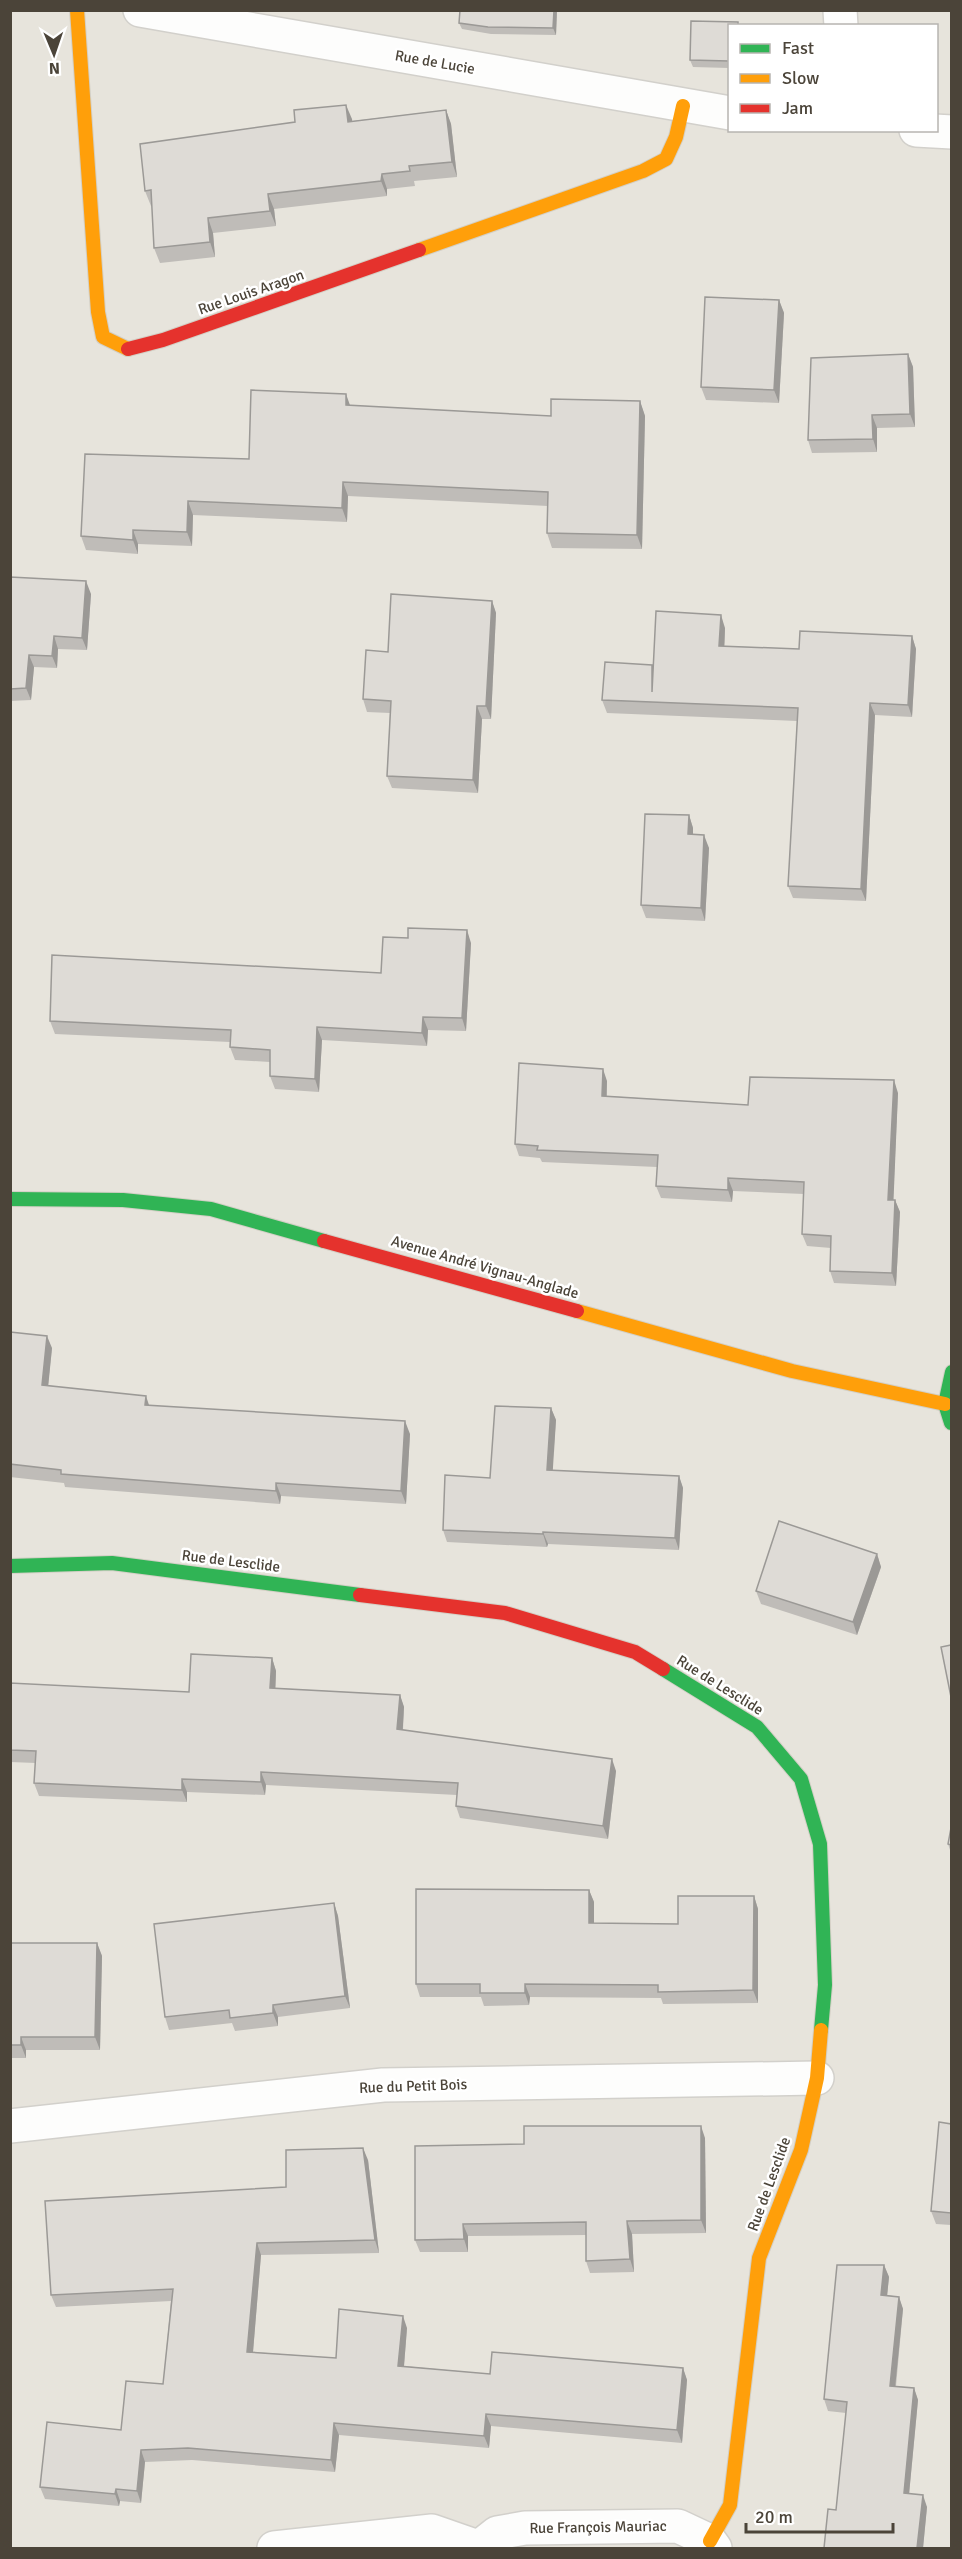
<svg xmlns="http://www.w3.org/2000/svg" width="962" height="2559" viewBox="0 0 962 2559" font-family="Signika,sans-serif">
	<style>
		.residential { fill: #e7e4dc; fill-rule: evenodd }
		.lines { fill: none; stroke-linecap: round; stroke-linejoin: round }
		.street-casing { stroke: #d2d0cb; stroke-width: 36 }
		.fast-casing { stroke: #d3cfc5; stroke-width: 16 }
		.slow-casing { stroke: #d3cfc5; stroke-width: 16 }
		.jam-casing { stroke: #d3cfc5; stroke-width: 16 }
		.street { stroke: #fdfdfc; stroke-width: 33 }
		.fast { stroke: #30b455; stroke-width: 14 }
		.slow { stroke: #ff9f0a; stroke-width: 14 }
		.jam { stroke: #e5322d; stroke-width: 14 }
		.wall { fill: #bfbcb8 }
		.shaded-wall { fill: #9b9996 }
		.building { fill: #dedbd6; stroke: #9b9996; stroke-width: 1.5 }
		.labels { text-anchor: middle; stroke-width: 5; stroke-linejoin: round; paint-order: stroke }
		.street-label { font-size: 15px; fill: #4b4439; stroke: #fff }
	</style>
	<rect width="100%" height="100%" fill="#f4f2ee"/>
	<!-- residential -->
	<path class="residential" d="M11 11H951V2548H11ZM730 26H936V130H730Z"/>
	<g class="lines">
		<defs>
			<g id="street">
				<path d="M140 10 730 113"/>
				<path d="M840 10 841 26"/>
				<path d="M916 130 952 132"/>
				<path d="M10 2126 383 2085 817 2078"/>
				<path d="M274 2548 432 2531 478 2547"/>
				<path d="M478 2548 497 2533 525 2528 678 2526 710 2541 715 2548"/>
			</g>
			<g id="fast">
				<path d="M10 1199 123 1200 211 1209 324 1241"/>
				<path d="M951 1423 945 1404 952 1372"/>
				<path d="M10 1566 112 1563 360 1595"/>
				<path d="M663 1669 757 1727 801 1779 820 1844 825 1985 821 2030"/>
			</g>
			<g id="slow">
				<path d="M77 10 98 312 103 337 128 349"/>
				<path d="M419 250 643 171 666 159 676 137 683 106"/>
				<path d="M577 1311 792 1371 945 1404"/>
				<path d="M710 2541 730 2505 759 2258 801 2150 817 2078 821 2030"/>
			</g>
			<g id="jam">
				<path d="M128 349 163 340 419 250"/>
				<path d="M324 1241 577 1311"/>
				<path d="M360 1595 505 1613 635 1652 663 1669"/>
			</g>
		</defs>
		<!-- street casing -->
		<use href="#street" class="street-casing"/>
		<!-- fast casing -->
		<use href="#fast" class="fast-casing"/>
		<!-- slow casing -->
		<use href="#slow" class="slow-casing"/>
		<!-- jam casing -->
		<use href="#jam" class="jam-casing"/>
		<!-- street -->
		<use href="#street" class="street"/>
		<!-- fast -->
		<use href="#fast" class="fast"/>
		<!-- slow -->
		<use href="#slow" class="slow"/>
		<!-- jam -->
		<use href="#jam" class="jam"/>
	</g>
	<!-- wall -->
	<g class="wall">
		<path d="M557 10 556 35 491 34 462 29 459 23Z"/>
		<path d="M691 21 738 22 739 26H729V68L693 67 690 60Z"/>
		<path d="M446 110 451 124 457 177 414 181 415 186 387 189V196L274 209 276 226 213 233 215 257 160 263 154 248 152 206H151L145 191 352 119V121Z"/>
		<path d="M779 300 784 313 779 403 706 400 701 387Z"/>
		<path d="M908 354 913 367 915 427 877 428V452L812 453 808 440Z"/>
		<path d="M640 401 645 416 642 549 552 548 547 533 548 506 348 496 347 522 193 515 192 546 138 544V554L86 550 81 536 249 459 350 405 551 416Z"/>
		<path d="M10 577 91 594 87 650 58 649 57 668 34 667 31 700 10 701Z"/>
		<path d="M492 601 496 613 491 719H482L478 793 392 788 387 776 390 713 367 712 363 699 388 652Z"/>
		<path d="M725 628 724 646 799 649 912 636 916 649 912 717 875 715 866 901 793 898 788 886 797 721 607 713 602 700 652 665Z"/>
		<path d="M689 815 693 828V834L709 848 705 921 646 918 641 905Z"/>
		<path d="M471 943 466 1031 428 1030 427 1046 322 1040 319 1092 275 1089 270 1076V1062L235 1060 230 1047V1042L55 1034 50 1021 381 973Z"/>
		<path d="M607 1081V1096L748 1105 898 1093 893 1200H895L900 1212 896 1286 834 1283 830 1271 831 1248 807 1246 802 1234 804 1194 733 1191 732 1202 661 1198 656 1186 657 1167 542 1162 540 1158 519 1156 515 1144Z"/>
		<path d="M10 1332 52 1348 48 1385 149 1405 410 1434 406 1504 281 1496 280 1504 65 1487 64 1483 10 1477Z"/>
		<path d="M551 1408 556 1420 552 1471 679 1476 683 1488 679 1550 548 1544 547 1547 447 1542 443 1530 490 1478Z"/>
		<path d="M877 1554 881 1567 857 1635 761 1604 756 1591Z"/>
		<path d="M272 1658 276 1671 275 1688 400 1695 404 1707 403 1730 616 1771 608 1839 460 1818 456 1806 457 1795 266 1785 265 1795 187 1792V1802L39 1796 34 1783 36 1763 10 1762V1683L189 1692Z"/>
		<path d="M951 1828V1853L948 1844Z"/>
		<path d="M589 1890 594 1902V1923L678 1924 754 1896 758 1909V2003L663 2004 661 1998 530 1997 529 2005 484 2006 481 1997H420L416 1984Z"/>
		<path d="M334 1903 338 1916 350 2008 278 2017V2026L235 2031 232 2023 169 2030 165 2017Z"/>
		<path d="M10 1943H97L102 1956 100 2050H26V2058H10Z"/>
		<path d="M951 2124V2225L936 2224 931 2211Z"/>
		<path d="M705 2138 706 2233 632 2234 634 2272 590 2273 586 2261V2235L468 2236V2252H420L415 2240 524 2144Z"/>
		<path d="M368 2160 379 2253 261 2255 253 2352 336 2358 407 2328 404 2366 490 2374 683 2368 687 2380 682 2443 491 2426 489 2448 339 2435 335 2472 192 2460 145 2462 141 2503 120 2501 119 2506 45 2499 40 2487 121 2430 163 2384 171 2301 56 2307 51 2295 286 2187Z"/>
		<path d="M884 2265 889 2277 887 2295 899 2297 903 2309 896 2386 914 2388 918 2400 909 2494 927 2507 923 2548H824L836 2510 846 2413 828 2411 824 2399Z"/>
	</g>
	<!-- shaded-wall -->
	<g class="shaded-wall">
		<path d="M554 10H557L556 35 553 28Z"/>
		<path d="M346 105 352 119 354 136 348 122Z"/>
		<path d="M446 110 451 124 457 177 452 162Z"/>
		<path d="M382 174 387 189V196L381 181Z"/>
		<path d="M268 194 274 209 276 226 270 211Z"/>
		<path d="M208 218 213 233 215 257 210 242Z"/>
		<path d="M779 300 784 313 779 403 774 390Z"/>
		<path d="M908 354 913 367 915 427 910 414Z"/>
		<path d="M346 394 351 408 346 405Z"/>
		<path d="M640 401 645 416 642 549 637 535Z"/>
		<path d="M872 415 877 428V452L873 439Z"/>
		<path d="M343 482 348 496 347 522 342 508Z"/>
		<path d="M188 501 193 515 192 546 187 532Z"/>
		<path d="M133 530 138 544V554L133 540Z"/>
		<path d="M86 581 91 594 87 650 82 638Z"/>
		<path d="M492 601 496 613 491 719 486 706Z"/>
		<path d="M721 615 725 628 724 658 719 646Z"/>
		<path d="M54 636 58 649 57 668 52 656Z"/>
		<path d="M912 636 916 649 912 717 908 705Z"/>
		<path d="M29 655 34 667 31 700 26 688Z"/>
		<path d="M870 703 875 715 866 901 861 889Z"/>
		<path d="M477 706 482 719 478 793 473 780Z"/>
		<path d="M689 815 693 828V847L688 834Z"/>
		<path d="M704 835 709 848 705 921 701 908Z"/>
		<path d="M467 930 471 943 466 1031 462 1018Z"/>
		<path d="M423 1017 428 1030 427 1046 422 1033Z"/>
		<path d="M317 1027 322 1040 319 1092 315 1079Z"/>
		<path d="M603 1069 607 1081 606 1109 602 1096Z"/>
		<path d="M894 1080 898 1093 893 1212 888 1200Z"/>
		<path d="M728 1178 733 1191 732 1202 728 1190Z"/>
		<path d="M895 1200 900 1212 896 1286 892 1273Z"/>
		<path d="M47 1336 52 1348 47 1398 42 1385Z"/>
		<path d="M146 1396 150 1408 145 1405Z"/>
		<path d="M551 1408 556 1420 552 1483 547 1470Z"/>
		<path d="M405 1421 410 1434 406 1504 401 1491Z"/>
		<path d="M679 1476 683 1488 679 1550 675 1538Z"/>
		<path d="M276 1483 281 1496 280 1504 276 1491Z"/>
		<path d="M543 1532 548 1544 547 1547 543 1534Z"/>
		<path d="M877 1554 881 1567 857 1635 853 1622Z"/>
		<path d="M272 1658 276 1671 275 1701 270 1688Z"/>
		<path d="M400 1695 404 1707 402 1742 397 1729Z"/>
		<path d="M612 1759 616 1771 608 1839 603 1826Z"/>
		<path d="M261 1772 266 1785 265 1795 261 1782Z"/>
		<path d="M182 1779 187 1792V1802L182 1790Z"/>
		<path d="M589 1890 594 1902V1936L589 1923Z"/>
		<path d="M754 1896 758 1909V2003L753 1990Z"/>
		<path d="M334 1903 338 1916 350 2008 345 1996Z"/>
		<path d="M97 1943 102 1956 100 2050 95 2037Z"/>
		<path d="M525 1984 530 1997 529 2005 525 1993Z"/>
		<path d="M273 2005 278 2017V2026L273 2013Z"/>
		<path d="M21 2037 26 2050V2058L21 2045Z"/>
		<path d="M701 2126 705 2138 706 2233 701 2220Z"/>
		<path d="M363 2148 368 2160 379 2253 375 2240Z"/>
		<path d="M627 2221 632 2234 634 2272 630 2259Z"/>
		<path d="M463 2224 468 2236V2252L464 2239Z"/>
		<path d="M257 2243 261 2255 252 2364 247 2352Z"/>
		<path d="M884 2265 889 2277 886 2307 881 2295Z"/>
		<path d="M899 2297 903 2309 894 2398 890 2386Z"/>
		<path d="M403 2316 407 2328 403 2378 398 2366Z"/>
		<path d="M683 2368 687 2380 682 2443 677 2430Z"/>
		<path d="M914 2388 918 2400 908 2505 904 2493Z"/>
		<path d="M486 2414 491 2426 489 2448 484 2436Z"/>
		<path d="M334 2423 339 2435 335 2472 331 2460Z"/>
		<path d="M141 2450 145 2462 141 2503 137 2491Z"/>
		<path d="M116 2489 120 2501 119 2506 115 2494Z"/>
		<path d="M923 2495 927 2507 923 2548H917Z"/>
	</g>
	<!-- building -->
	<g class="building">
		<path d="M460 10H554L553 28 488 27 459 23Z"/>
		<path d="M691 21 738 22V26H729V61L690 60Z"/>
		<path d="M346 105 348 122 446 110 452 162 409 166 410 171 382 174 381 181 268 194 270 211 208 218 210 242 154 248 151 190 145 191 140 144 295 122 294 110Z"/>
		<path d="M705 297 779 300 774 390 701 387Z"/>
		<path d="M908 354 910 414 872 415 873 439 808 440 811 358Z"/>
		<path d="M251 390 346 394V405L551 416V399L640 401 637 535 547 533 548 492 343 482 342 508 188 501 187 532 133 530V540L81 536 85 454 249 459Z"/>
		<path d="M10 577 86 581 82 638 54 636 52 656 29 655 26 688 10 689Z"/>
		<path d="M391 594 492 601 486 706H477L473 780 387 776 391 701 363 699 366 650 388 652Z"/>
		<path d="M656 611 721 615 719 646 799 649 800 631 912 636 908 705 870 703 861 889 788 886 798 708 602 700 605 662 652 665V692Z"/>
		<path d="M645 814 689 815 688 834 704 835 701 908 641 905Z"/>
		<path d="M408 928 467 930 462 1018 423 1017 422 1033 317 1027 315 1079 270 1076V1050L230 1047 231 1030 50 1021 52 955 381 973 383 937 408 938Z"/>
		<path d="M519 1063 603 1069 602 1096 748 1105 750 1077 894 1080 888 1200H895L892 1273 830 1271 831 1236 802 1234 804 1182 728 1178V1190L656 1186 658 1155 537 1150 538 1146 515 1144Z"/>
		<path d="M10 1332 47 1336 42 1385 146 1396 145 1405 405 1421 401 1491 276 1483V1491L61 1474V1470L10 1464Z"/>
		<path d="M495 1406 551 1408 547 1470 679 1476 675 1538 543 1532V1534L443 1530 445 1475 490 1478Z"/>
		<path d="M779 1521 877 1554 853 1622 756 1591Z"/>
		<path d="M951 1645V1697L941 1647Z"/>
		<path d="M191 1654 272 1658 270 1688 400 1695 397 1729 612 1759 603 1826 456 1806 458 1783 261 1772V1782L182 1779V1790L34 1783 36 1751 10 1750V1683L189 1692Z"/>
		<path d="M951 1828V1845L948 1844Z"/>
		<path d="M416 1889 589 1890V1923L678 1924V1896H754L753 1990 658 1992V1985L525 1984V1993H480V1984H416Z"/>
		<path d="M334 1903 345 1996 273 2005V2013L230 2018 229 2010 165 2017 154 1924Z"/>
		<path d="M10 1943H97L95 2037H21V2045H10Z"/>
		<path d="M939 2122 951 2124V2213L931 2211Z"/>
		<path d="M524 2126H701V2220L627 2221 630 2259 586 2261V2222L463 2224 464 2239 415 2240V2146L524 2144Z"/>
		<path d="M363 2148 375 2240 257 2243 247 2352 336 2358 339 2309 403 2316 398 2366 490 2374 492 2352 683 2368 677 2430 486 2414 484 2436 334 2423 331 2460 188 2448 141 2450 137 2491 116 2489 115 2494 40 2487 47 2422 121 2430 126 2381 163 2384 173 2289 51 2295 45 2201 286 2187V2150Z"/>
		<path d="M837 2265H884L881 2295 899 2297 890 2386 914 2388 904 2493 923 2495 917 2548H824L828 2509 836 2510 847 2402 824 2399Z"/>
	</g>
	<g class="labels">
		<!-- street labels -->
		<g class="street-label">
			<text transform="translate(435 62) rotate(10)" y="5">Rue de Lucie</text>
			<text transform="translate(251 292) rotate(-19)" y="5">Rue Louis Aragon</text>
			<text transform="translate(485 1267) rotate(16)" y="5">Avenue André Vignau-Anglade</text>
			<text transform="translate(231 1561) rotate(7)" y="5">Rue de Lesclide</text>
			<text transform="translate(720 1685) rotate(32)" y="5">Rue de Lesclide</text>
			<text transform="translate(413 2086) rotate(-2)" y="5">Rue du Petit Bois</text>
			<text transform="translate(769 2184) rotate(-70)" y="5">Rue de Lesclide</text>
			<text transform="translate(598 2527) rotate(-1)" y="5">Rue François Mauriac</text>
		</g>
	</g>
	<!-- border -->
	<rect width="962" height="2559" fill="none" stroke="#4b4439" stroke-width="24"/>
	<!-- legend -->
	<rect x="728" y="24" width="210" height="108" fill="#ffffff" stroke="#b7b4b0" stroke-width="1.5"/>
	<rect x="740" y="44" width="30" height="9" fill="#30b455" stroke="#b7b4b0" stroke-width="1.5"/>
	<text x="782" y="54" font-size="18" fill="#4b4439">Fast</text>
	<rect x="740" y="74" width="30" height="9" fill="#ff9f0a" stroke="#b7b4b0" stroke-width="1.5"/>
	<text x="782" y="84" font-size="18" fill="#4b4439">Slow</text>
	<rect x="740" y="104" width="30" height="9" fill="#e5322d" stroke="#b7b4b0" stroke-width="1.5"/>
	<text x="782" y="114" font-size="18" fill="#4b4439">Jam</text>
	<!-- north arrow -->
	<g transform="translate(54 54) rotate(178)" stroke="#ffffff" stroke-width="4.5" paint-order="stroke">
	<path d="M0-4.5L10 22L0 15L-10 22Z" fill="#4b4439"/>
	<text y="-9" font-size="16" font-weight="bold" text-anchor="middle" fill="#4b4439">N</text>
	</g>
	<!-- scale -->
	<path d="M746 2523v9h147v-9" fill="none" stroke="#4b4439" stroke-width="3"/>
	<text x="755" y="2523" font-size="18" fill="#4b4439" stroke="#ffffff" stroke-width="4.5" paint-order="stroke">20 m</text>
</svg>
